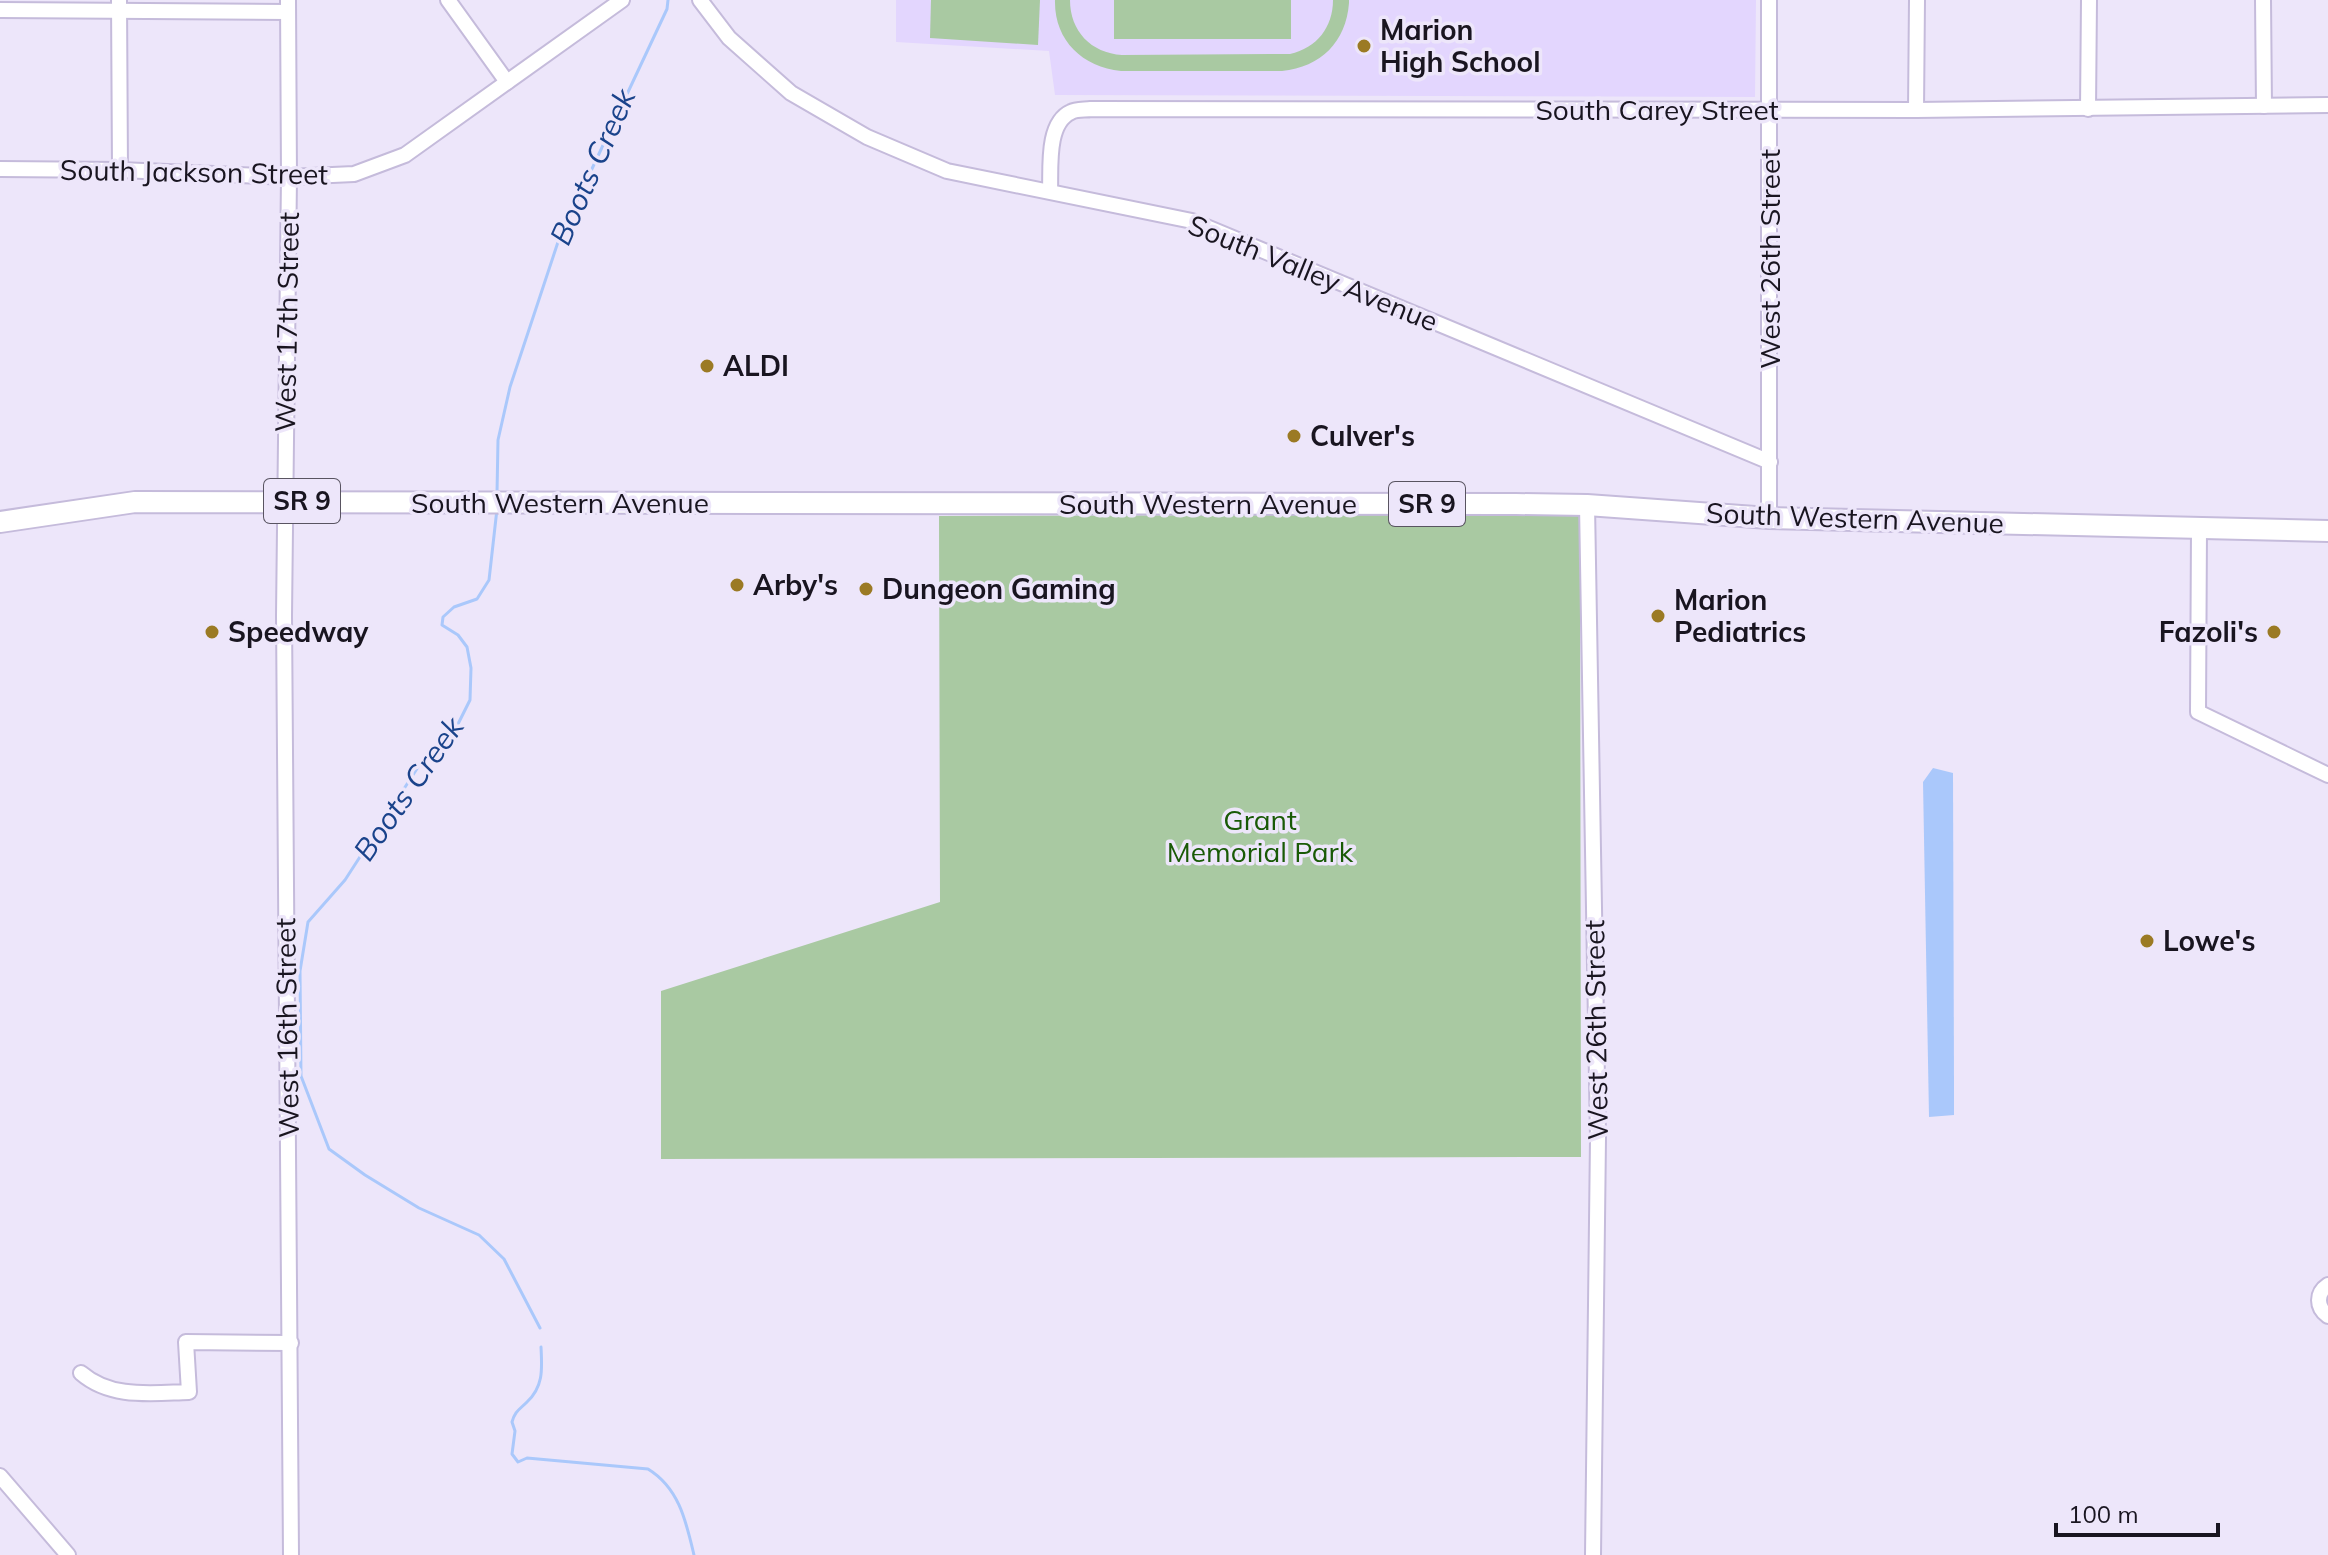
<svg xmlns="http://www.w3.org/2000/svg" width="2328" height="1555" viewBox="0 0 2328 1555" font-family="Mulish,sans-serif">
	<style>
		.built { fill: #e3d6fe }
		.green { fill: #a9c9a2 }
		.water { fill: #aac8fb }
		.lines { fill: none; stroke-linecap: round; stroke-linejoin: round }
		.stream { stroke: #aac8fb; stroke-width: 3 }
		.minor-casing { stroke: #c5bbdb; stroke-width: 18 }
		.highway-casing { stroke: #c5bbdb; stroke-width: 24 }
		.minor { stroke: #fff; stroke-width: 14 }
		.highway { stroke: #fff; stroke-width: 20 }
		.poi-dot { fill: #9b7a24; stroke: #ede6fa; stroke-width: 3 }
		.labels { text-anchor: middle; stroke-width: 7; stroke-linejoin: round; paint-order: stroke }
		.shield { fill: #ede6fa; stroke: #595461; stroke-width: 2 }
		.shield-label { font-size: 26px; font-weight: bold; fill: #191520 }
		.poi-label { font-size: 28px; font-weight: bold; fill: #191520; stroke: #ede6fa; text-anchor: start }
		.street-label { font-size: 28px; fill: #191520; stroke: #ede6fa }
		.park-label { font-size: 28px; fill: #195a06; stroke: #ede6fa }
		.water-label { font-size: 30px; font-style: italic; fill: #1a438b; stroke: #ede6fa }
	</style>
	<rect width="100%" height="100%" fill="#ede6fa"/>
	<!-- built -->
	<path class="built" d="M896 0H1756L1755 97 1055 95 1049 51 896 42Z"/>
	<!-- green -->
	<g class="green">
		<path d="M931 0H1040L1038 45 930 38Z"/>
		<path d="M1055 0H1070C1070 31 1091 53 1122 55L1290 54C1317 48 1333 27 1333 0H1349V3C1346 42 1321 67 1282 71H1121C1082 67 1054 40 1055 0Z"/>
		<rect x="1114" y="0" width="177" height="39"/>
		<path d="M1580 514 1581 1157 661 1159V991L940 902 939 516Z"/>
	</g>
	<!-- water -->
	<path class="water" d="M1933 768 1953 773 1954 1082V1115L1929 1117 1923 782Z"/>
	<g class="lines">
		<!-- stream -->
		<g class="stream">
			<path d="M497 493 498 440 510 387 559 239 667 9 668 0"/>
			<path d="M497 509 489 580 477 599 454 607 443 617 442 625 458 635 467 647 471 668 470 700 453 734 420 764 345 880 308 922 300 971 301 1076 329 1149 365 1175 419 1208 479 1235 504 1259 540 1328"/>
			<path d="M541 1347C542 1368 544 1386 527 1402 519 1410 515 1411 512 1422L515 1431 512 1454 518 1462 527 1458 648 1469C679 1488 686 1521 694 1555"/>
		</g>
		<defs>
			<g id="minor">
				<path d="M119 0 120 170"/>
				<path d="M288 0 289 177 284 616 291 1555"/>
				<path d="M448 0 507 82"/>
				<path d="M700 0 729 38 791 93 867 137 947 171 1192 221 1770 462"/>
				<path d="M2263 0 2264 106"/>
				<path d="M0 10 288 12"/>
				<path d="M2088 109 2089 0"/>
				<path d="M1916 110 1917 0"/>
				<path d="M0 169 120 170 289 177 354 174 405 155 622 0"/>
				<path d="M1050 191C1051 169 1046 123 1071 112 1076 109 1085 110 1091 109L1916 110 2328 105"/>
				<path d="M1587 505 1598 1138 1593 1555"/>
				<path d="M1769 518V0"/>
				<path d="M2199 529 2198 712 2328 775"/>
				<path d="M2328 1285C2316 1293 2316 1307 2328 1316"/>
				<path d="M81 1373C111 1399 151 1393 189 1392L186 1342 291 1343"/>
				<path d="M0 1476 68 1555"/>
			</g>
			<path id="highway" d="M0 522 135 502 1516 504 1587 505 1769 518 2328 531"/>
		</defs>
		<!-- minor casing -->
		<use href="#minor" class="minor-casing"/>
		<!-- highway casing -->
		<use href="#highway" class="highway-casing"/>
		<!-- minor -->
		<use href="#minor" class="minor"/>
		<!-- highway -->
		<use href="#highway" class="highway"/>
	</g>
	<!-- markers -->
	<g class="poi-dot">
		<circle cx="1364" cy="46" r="8"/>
		<circle cx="707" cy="366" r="8"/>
		<circle cx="1294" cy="436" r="8"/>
		<circle cx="737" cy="585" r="8"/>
		<circle cx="866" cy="589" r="8"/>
		<circle cx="1658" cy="616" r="8"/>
		<circle cx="212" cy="632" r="8"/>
		<circle cx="2274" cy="632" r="8"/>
		<circle cx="2147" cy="941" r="8"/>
	</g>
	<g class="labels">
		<!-- shield labels -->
		<g class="shield">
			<rect x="264" y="479" width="76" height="44" rx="6"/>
			<rect x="1389" y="482" width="76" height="44" rx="6"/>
		</g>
		<g class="shield-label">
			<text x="302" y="510">SR 9</text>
			<text x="1427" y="513">SR 9</text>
		</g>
		<!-- poi labels -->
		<g class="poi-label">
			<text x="1380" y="40">Marion<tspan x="1380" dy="32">High School</tspan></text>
			<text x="723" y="376">ALDI</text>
			<text x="1310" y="446">Culver's</text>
			<text x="753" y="595">Arby's</text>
			<text x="882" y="599">Dungeon Gaming</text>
			<text x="1674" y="610">Marion<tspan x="1674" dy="32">Pediatrics</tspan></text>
			<text x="228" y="642">Speedway</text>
			<text x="2258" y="642" text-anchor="end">Fazoli's</text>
			<text x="2163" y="951">Lowe's</text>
		</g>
		<!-- street labels -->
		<g class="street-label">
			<text x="1657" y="120">South Carey Street</text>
			<text transform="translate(194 172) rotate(1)" y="10">South Jackson Street</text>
			<text transform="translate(1770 259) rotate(-90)" y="10">West 26th Street</text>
			<text transform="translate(1313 273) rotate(22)" y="10">South Valley Avenue</text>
			<text transform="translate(287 322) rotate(-89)" y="10">West 17th Street</text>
			<text x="560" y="513">South Western Avenue</text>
			<text x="1208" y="514">South Western Avenue</text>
			<text transform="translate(1855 518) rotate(2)" y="10">South Western Avenue</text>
			<text transform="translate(287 1028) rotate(-91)" y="10">West 16th Street</text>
			<text transform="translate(1596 1030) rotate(-91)" y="10">West 26th Street</text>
		</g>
		<!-- park labels -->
		<g class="park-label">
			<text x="1260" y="830">Grant<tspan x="1260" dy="32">Memorial Park</tspan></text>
		</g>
		<!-- water labels -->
		<g class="water-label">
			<text transform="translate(593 167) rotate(-66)" y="10">Boots Creek</text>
			<text transform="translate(409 789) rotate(-55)" y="10">Boots Creek</text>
		</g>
	</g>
	<!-- scale -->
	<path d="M2056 1523v12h162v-12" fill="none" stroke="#191520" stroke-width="4"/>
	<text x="2068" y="1523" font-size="24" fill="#191520" stroke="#ede6fa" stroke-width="6" paint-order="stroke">100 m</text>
</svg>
